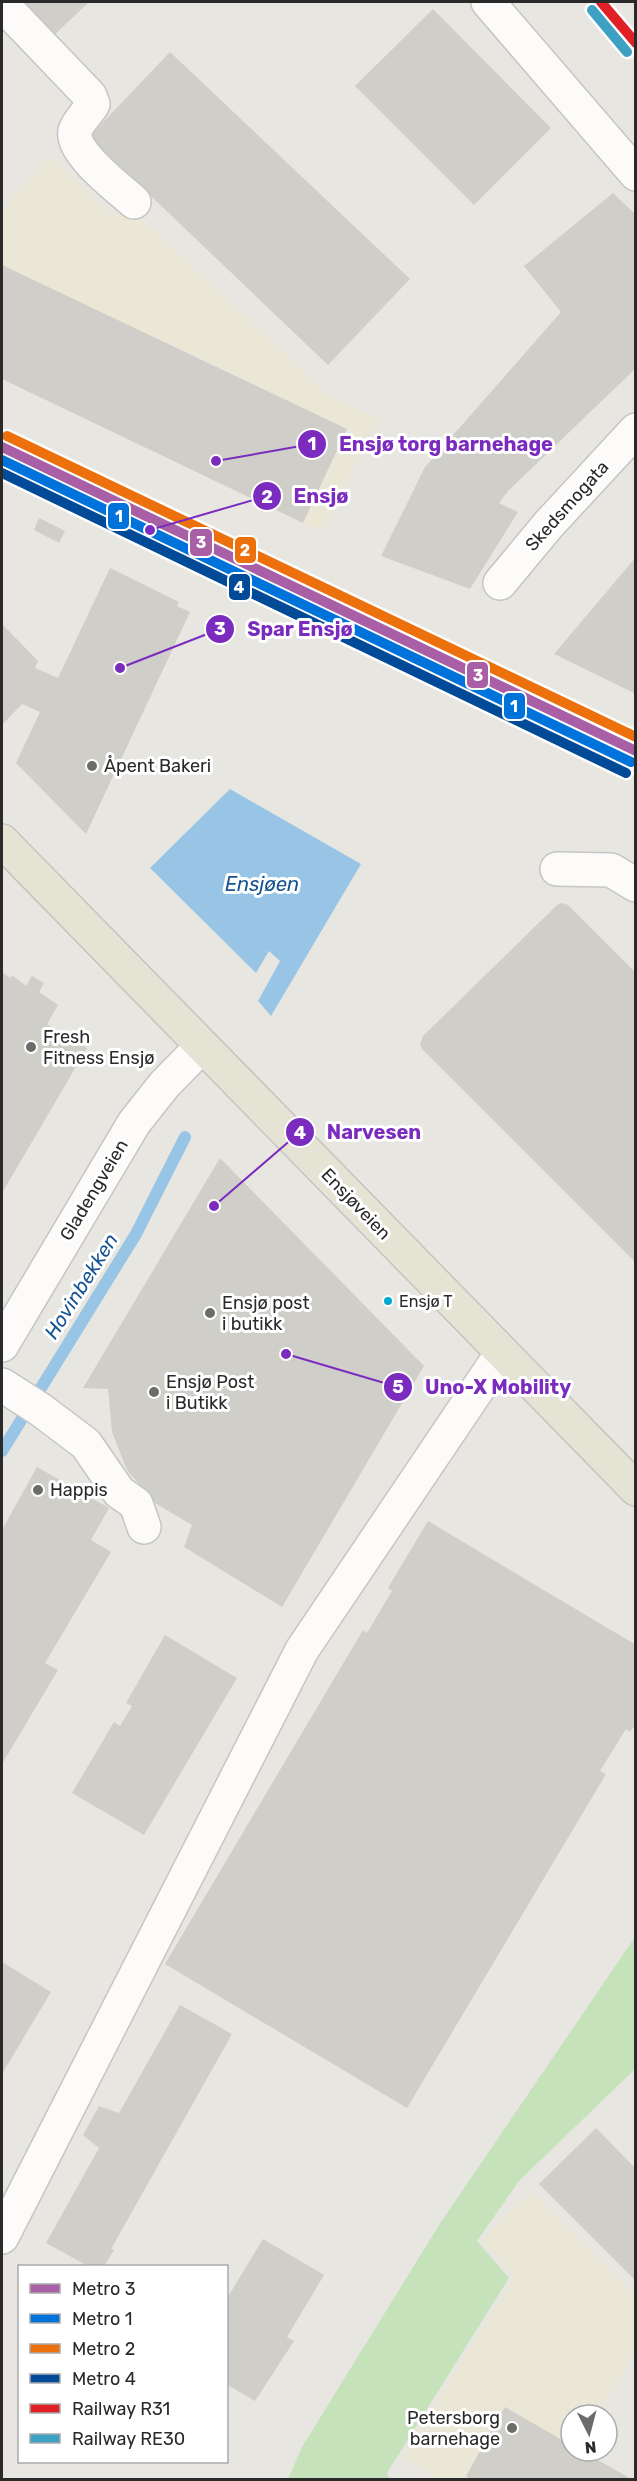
<svg xmlns="http://www.w3.org/2000/svg" width="637" height="2481" viewBox="0 0 637 2481" font-family="Rubik,sans-serif">
	<style>
		.education { fill: #eae7d6 }
		.green { fill: #c5e2bb }
		.water { fill: #98c5e5 }
		.lines { fill: none; stroke-linecap: round; stroke-linejoin: round }
		.stream { stroke: #98c5e5; stroke-width: 12 }
		.building { fill: #cfcec9 }
		.minor-casing { stroke: #c5c5c5; stroke-width: 36 }
		.major-casing { stroke: #c4c4c1; stroke-width: 36 }
		.minor { stroke: #fcfbfa; stroke-width: 33 }
		.major { stroke: #e5e3d4; stroke-width: 33 }
		.rail-1-casing { stroke: #fff; stroke-width: 15 }
		.rail-2-casing { stroke: #fff; stroke-width: 15 }
		.rail-1 { stroke: #df2027; stroke-width: 10 }
		.rail-2 { stroke: #3ea0c2; stroke-width: 10 }
		.metro-1-casing { stroke: #fff; stroke-width: 15 }
		.metro-2-casing { stroke: #fff; stroke-width: 15 }
		.metro-3-casing { stroke: #fff; stroke-width: 15 }
		.metro-4-casing { stroke: #fff; stroke-width: 15 }
		.metro-1 { stroke: #a85fa5; stroke-width: 10 }
		.metro-2 { stroke: #0073db; stroke-width: 10 }
		.metro-3 { stroke: #ec700c; stroke-width: 10 }
		.metro-4 { stroke: #004a98; stroke-width: 10 }
		.poi-dot { fill: #6c6c6a; stroke: #fff; stroke-width: 2 }
		.bus-dot { fill: #00a9ce; stroke: #fff; stroke-width: 2 }
		.labels { text-anchor: middle; stroke-width: 6; stroke-linejoin: round; paint-order: stroke }
		.bus-label { font-size: 16px; fill: #2a2a2a; stroke: #fff; text-anchor: start }
		.street-label { font-size: 18px; fill: #2a2a2a; stroke: #fff }
		.poi-label { font-size: 18px; fill: #2a2a2a; stroke: #fff; text-anchor: start }
		.water-label { font-size: 20px; font-style: italic; fill: #165392; stroke: #fff }
		.leader { fill: none; stroke: #7b2cbf; stroke-width: 2 }
		.callout-dot { fill: #7b2cbf; stroke: #fff; stroke-width: 2 }
		.mark-label { font-size: 18px; text-anchor: middle; font-weight: bold; fill: #fff }
		.callout-label { font-size: 20px; text-anchor: middle; font-weight: bold; fill: #7b2cbf; stroke: #fff; stroke-width: 6; stroke-linejoin: round; paint-order: stroke }
		.line-badge { stroke: #fff; stroke-width: 2 }
		.badge-label { font-size: 16px; text-anchor: middle; font-weight: bold; fill: #fff }
	</style>
	<rect width="100%" height="100%" fill="#e8e6e0"/>
	<!-- education -->
	<g class="education">
		<path d="M50 157 111 215 131 210 327 394 378 418 322 532 303 523 347 429 2 265V211Z"/>
		<path d="M531 2192 635 2296V2351L598 2415H571V2445L506 2407 463 2479H440L402 2458 515 2276 481 2241Z"/>
	</g>
	<!-- green -->
	<path class="green" d="M635 1937V2069L519 2181 477 2241 509 2278 387 2473 389 2479H288L302 2447 441 2222Z"/>
	<!-- water -->
	<path class="water" d="M230 789 361 864 271 1016 258 1001 280 961 269 951 256 973 150 868Z"/>
	<g class="lines">
		<!-- stream -->
		<path class="stream" d="M2 1451 136 1234 185 1137"/>
	</g>
	<!-- building -->
	<g class="building">
		<path d="M17 2H89L52 37Z"/>
		<path d="M433 9 551 128 474 205 355 86Z"/>
		<path d="M170 52 410 279 328 365 89 137Z"/>
		<path d="M613 193 636 215V368L508 491 499 503 518 512 470 589 381 556 425 467 561 312 524 266Z"/>
		<path d="M2 265 347 429 303 523 2 379Z"/>
		<path d="M39 518 65 531 59 543 34 530Z"/>
		<path d="M636 557V694L554 654Z"/>
		<path d="M110 568 179 602 177 606 190 612 86 834 16 763 40 712 22 704 2 725V624L38 661 35 668 58 678Z"/>
		<path d="M562 903 568 905 636 973V1263L422 1049 420 1044 423 1036 557 905Z"/>
		<path d="M2 972 10 978 12 975 26 986 32 976 44 983 39 992 58 1005 47 1024 87 1048 2 1193Z"/>
		<path d="M220 1158 424 1366 282 1607 184 1547 192 1525 155 1503 127 1470 112 1432 108 1389 83 1388Z"/>
		<path d="M37 1467 109 1508 91 1540 111 1552 45 1663 58 1670 2 1764V1530Z"/>
		<path d="M428 1521 636 1645V1724L630 1732 626 1729 600 1771 606 1774 407 2108 165 1964 363 1630 367 1633 392 1591 388 1588Z"/>
		<path d="M165 1635 237 1678 144 1835 72 1793 114 1722 120 1726 132 1706 126 1703Z"/>
		<path d="M2 1962 51 1992 2 2074Z"/>
		<path d="M180 2005 232 2034 111 2249 114 2250 104 2266H88L46 2243 99 2148 83 2135 99 2106 119 2113Z"/>
		<path d="M596 2128 636 2169V2281L539 2184Z"/>
		<path d="M263 2239 324 2275 287 2337 294 2341 255 2401 226 2384V2293L229 2295Z"/>
		<path d="M505 2407 571 2445V2451H582L633 2480H472L466 2476Z"/>
	</g>
	<g class="lines">
		<defs>
			<g id="minor">
				<path d="M488 2 636 174"/>
				<path d="M2 4 90 96 93 104C88 113 78 121 75 131 70 152 120 189 134 202"/>
				<path d="M500 583 549 524 636 430"/>
				<path d="M557 869 611 870 636 885"/>
				<path d="M2 1345 134 1123 164 1085 202 1046"/>
				<path d="M2 1385 41 1410 86 1444 119 1492 136 1504 144 1527"/>
				<path d="M2 2237 302 1650 502 1353"/>
			</g>
			<path id="major" d="M2 841 636 1489"/>
		</defs>
		<!-- minor casing -->
		<use href="#minor" class="minor-casing"/>
		<!-- major casing -->
		<use href="#major" class="major-casing"/>
		<!-- minor -->
		<use href="#minor" class="minor"/>
		<!-- major -->
		<use href="#major" class="major"/>
		<defs>
			<path id="rail-1" d="M601 2 636 43"/>
			<path id="rail-2" d="M592 10 627 52"/>
		</defs>
		<!-- rail-1 casing -->
		<use href="#rail-1" class="rail-1-casing"/>
		<!-- rail-2 casing -->
		<use href="#rail-2" class="rail-2-casing"/>
		<!-- rail-1 -->
		<use href="#rail-1" class="rail-1"/>
		<!-- rail-2 -->
		<use href="#rail-2" class="rail-2"/>
		<defs>
			<path id="metro-1" d="M2 447 636 751"/>
			<path id="metro-2" d="M2 460 631 762"/>
			<path id="metro-3" d="M7 436 636 737"/>
			<path id="metro-4" d="M2 473 626 773"/>
		</defs>
		<!-- metro-1 casing -->
		<use href="#metro-1" class="metro-1-casing"/>
		<!-- metro-2 casing -->
		<use href="#metro-2" class="metro-2-casing"/>
		<!-- metro-3 casing -->
		<use href="#metro-3" class="metro-3-casing"/>
		<!-- metro-4 casing -->
		<use href="#metro-4" class="metro-4-casing"/>
		<!-- metro-1 -->
		<use href="#metro-1" class="metro-1"/>
		<!-- metro-2 -->
		<use href="#metro-2" class="metro-2"/>
		<!-- metro-3 -->
		<use href="#metro-3" class="metro-3"/>
		<!-- metro-4 -->
		<use href="#metro-4" class="metro-4"/>
	</g>
	<!-- markers -->
	<g class="poi-dot">
		<circle cx="92" cy="766" r="6"/>
		<circle cx="31" cy="1047" r="6"/>
		<circle cx="210" cy="1313" r="6"/>
		<circle cx="154" cy="1392" r="6"/>
		<circle cx="38" cy="1490" r="6"/>
		<circle cx="512" cy="2428" r="6"/>
	</g>
	<circle class="bus-dot" cx="388" cy="1301" r="5"/>
	<g class="labels">
		<!-- bus labels -->
		<g class="bus-label">
			<text x="399" y="1307">Ensjø T</text>
		</g>
		<!-- street labels -->
		<g class="street-label">
			<text transform="translate(567 506) rotate(-48)" y="6">Skedsmogata</text>
			<text transform="translate(94 1190) rotate(-59)" y="6">Gladengveien</text>
			<text transform="translate(356 1204) rotate(46)" y="6">Ensjøveien</text>
		</g>
		<!-- poi labels -->
		<g class="poi-label">
			<text x="104" y="772">Åpent Bakeri</text>
			<text x="43" y="1043">Fresh<tspan x="43" dy="21">Fitness Ensjø</tspan></text>
			<text x="222" y="1309">Ensjø post<tspan x="222" dy="21">i butikk</tspan></text>
			<text x="166" y="1388">Ensjø Post<tspan x="166" dy="21">i Butikk</tspan></text>
			<text x="50" y="1496">Happis</text>
			<text x="500" y="2424" text-anchor="end">Petersborg<tspan x="500" dy="21">barnehage</tspan></text>
		</g>
		<!-- water labels -->
		<g class="water-label">
			<text x="262" y="891">Ensjøen</text>
			<text transform="translate(81 1286) rotate(-58)" y="7">Hovinbekken</text>
		</g>
	</g>
	<!-- callouts -->
	<path class="leader" d="M216 461L312 444M150 530L267 496M120 668L220 629M214 1206L300 1132M286 1354L398 1387"/>
	<g class="callout-dot">
		<circle cx="216" cy="461" r="6"/>
		<circle cx="150" cy="530" r="6"/>
		<circle cx="120" cy="668" r="6"/>
		<circle cx="214" cy="1206" r="6"/>
		<circle cx="286" cy="1354" r="6"/>
		<circle cx="312" cy="444" r="15"/>
		<circle cx="267" cy="496" r="15"/>
		<circle cx="220" cy="629" r="15"/>
		<circle cx="300" cy="1132" r="15"/>
		<circle cx="398" cy="1387" r="15"/>
	</g>
	<g class="mark-label">
		<text x="312" y="450">1</text>
		<text x="267" y="503">2</text>
		<text x="220" y="635">3</text>
		<text x="300" y="1139">4</text>
		<text x="398" y="1393">5</text>
	</g>
	<g class="callout-label">
		<text x="446" y="451">Ensjø torg barnehage</text>
		<text x="321" y="503">Ensjø</text>
		<text x="300" y="636">Spar Ensjø</text>
		<text x="374" y="1139">Narvesen</text>
		<text x="498" y="1394">Uno-X Mobility</text>
	</g>
	<g class="line-badge">
		<rect x="107" y="502" width="23" height="28" rx="6" fill="#0073db"/>
		<rect x="189" y="528" width="24" height="29" rx="6" fill="#a85fa5"/>
		<rect x="234" y="536" width="23" height="28" rx="6" fill="#ec700c"/>
		<rect x="228" y="573" width="23" height="28" rx="6" fill="#004a98"/>
		<rect x="466" y="661" width="23" height="28" rx="6" fill="#a85fa5"/>
		<rect x="503" y="692" width="23" height="28" rx="6" fill="#0073db"/>
	</g>
	<g class="badge-label">
		<text x="119" y="522">1</text>
		<text x="201" y="548">3</text>
		<text x="245" y="556">2</text>
		<text x="239" y="593">4</text>
		<text x="478" y="681">3</text>
		<text x="514" y="712">1</text>
	</g>
	<!-- border -->
	<rect width="637" height="2481" fill="none" stroke="#2a2a2a" stroke-width="6"/>
	<!-- legend -->
	<rect x="18" y="2265" width="210" height="198" fill="#ffffff" stroke="#aaaaaa" stroke-width="1.5"/>
	<rect x="30" y="2284" width="30" height="9" fill="#a85fa5" stroke="#aaaaaa" stroke-width="1.5"/>
	<text x="72" y="2295" font-size="18" fill="#2a2a2a">Metro 3</text>
	<rect x="30" y="2314" width="30" height="9" fill="#0073db" stroke="#aaaaaa" stroke-width="1.5"/>
	<text x="72" y="2325" font-size="18" fill="#2a2a2a">Metro 1</text>
	<rect x="30" y="2344" width="30" height="9" fill="#ec700c" stroke="#aaaaaa" stroke-width="1.5"/>
	<text x="72" y="2355" font-size="18" fill="#2a2a2a">Metro 2</text>
	<rect x="30" y="2374" width="30" height="9" fill="#004a98" stroke="#aaaaaa" stroke-width="1.5"/>
	<text x="72" y="2385" font-size="18" fill="#2a2a2a">Metro 4</text>
	<rect x="30" y="2404" width="30" height="9" fill="#df2027" stroke="#aaaaaa" stroke-width="1.5"/>
	<text x="72" y="2415" font-size="18" fill="#2a2a2a">Railway R31</text>
	<rect x="30" y="2434" width="30" height="9" fill="#3ea0c2" stroke="#aaaaaa" stroke-width="1.5"/>
	<text x="72" y="2445" font-size="18" fill="#2a2a2a">Railway RE30</text>
	<!-- north arrow -->
	<g transform="translate(589 2433) rotate(174)"><circle r="28" fill="#ffffff" stroke="#aaaaaa" stroke-width="1.5"/>
	<path d="M0-4.5L10 22L0 15L-10 22Z" fill="#6c6c6a"/>
	<text y="-9" font-size="16" font-weight="bold" text-anchor="middle" fill="#2a2a2a">N</text>
	</g>
</svg>
